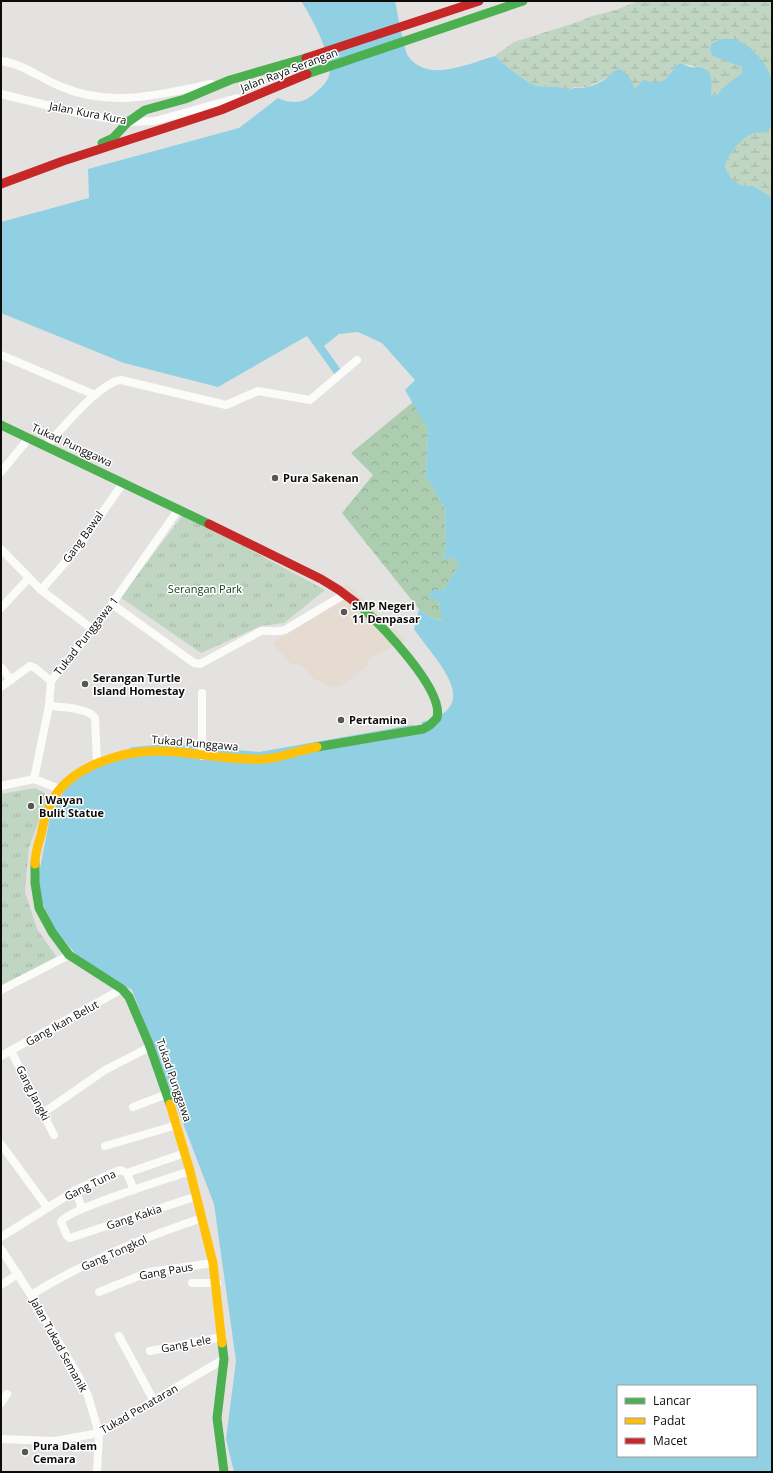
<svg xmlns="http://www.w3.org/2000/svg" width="773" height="1473" viewBox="0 0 773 1473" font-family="'Open Sans',sans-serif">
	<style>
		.education { fill: #e5dbd1 }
		.forest { fill: url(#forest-crowns) }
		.wetland { fill: url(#wetland-marsh) }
		.park { fill: url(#park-tufts) }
		.water { fill: #91d0e2; fill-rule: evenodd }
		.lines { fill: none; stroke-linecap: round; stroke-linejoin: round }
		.street { stroke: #fbfbfa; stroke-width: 8 }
		.fast { stroke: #4caf50; stroke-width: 9 }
		.slow { stroke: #ffc107; stroke-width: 9 }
		.jam { stroke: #c62828; stroke-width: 9 }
		.poi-dot { fill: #585756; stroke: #fff; stroke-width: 1.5 }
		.labels { text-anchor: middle; stroke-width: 3; stroke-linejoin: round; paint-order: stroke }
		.street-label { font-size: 11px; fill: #0d0c0b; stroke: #fff }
		.poi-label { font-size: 11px; font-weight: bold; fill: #0d0c0b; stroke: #fff; text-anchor: start }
		.park-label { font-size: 11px; fill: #14401f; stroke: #fff }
	</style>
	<defs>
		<pattern id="forest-crowns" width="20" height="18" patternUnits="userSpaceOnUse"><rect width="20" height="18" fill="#accdb0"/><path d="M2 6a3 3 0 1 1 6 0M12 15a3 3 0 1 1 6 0" fill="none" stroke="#93af96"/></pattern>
		<pattern id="wetland-marsh" width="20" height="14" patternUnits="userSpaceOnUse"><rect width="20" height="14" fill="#c0d5c2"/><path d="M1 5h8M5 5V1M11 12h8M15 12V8" fill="none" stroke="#a4b6a5"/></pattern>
		<pattern id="park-tufts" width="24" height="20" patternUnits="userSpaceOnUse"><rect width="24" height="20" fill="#c0d5c2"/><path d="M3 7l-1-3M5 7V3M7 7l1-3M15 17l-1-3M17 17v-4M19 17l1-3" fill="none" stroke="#a4b6a5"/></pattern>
	</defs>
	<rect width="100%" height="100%" fill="#e4e2e0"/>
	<!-- education -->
	<path class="education" d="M347 584 406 640 369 659 368 665 345 684 334 688 315 680 301 665 291 664 273 644Z"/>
	<!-- forest -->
	<path class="forest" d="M413 402 428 429 426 476 445 509 446 547 443 559 455 558 459 565 443 591 427 596 439 602 443 621 430 617 419 609 342 513 373 475 351 453Z"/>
	<!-- wetland -->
	<g class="wetland">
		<path d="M638 1H772V83L757 53 717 40 711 44 710 50 712 56 742 67V73L726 85 717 95 711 94V76L702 67C693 67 686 63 678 64L661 83 635 90 630 78 611 76 587 87H574L569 90C554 84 552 88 538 86 527 84 504 64 495 56L514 42 581 21 592 16 616 10Z"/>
		<path d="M772 126V197L753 186 740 185 730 177 725 166C730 151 748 128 765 132Z"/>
	</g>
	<!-- park -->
	<g class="park">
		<path d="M184 514 325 590 284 623 261 626 201 653 120 597Z"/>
		<path d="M35 788 45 793V805L29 847 25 892 37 929 58 959 1 986V794Z"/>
	</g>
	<!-- water -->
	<path class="water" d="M301 1H395C397 10 404 50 408 56 428 84 469 63 495 56 504 64 527 84 538 86 552 88 554 84 569 90 576 86 579 89 587 87 596 86 609 78 614 71L621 69 630 78 635 89 643 80C664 87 665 78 678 64 684 63 685 66 690 67 694 68 699 66 703 68 714 72 711 85 711 94L717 95 726 85 742 73V67L712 56 710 50 711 44C736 26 768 58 772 83 773 96 772 112 772 126L765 133C748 128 730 151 725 166L730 177 740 185 753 186 772 197V1472H234L226 1439 236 1361 214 1204 132 990 79 958 55 930 36 889 50 817 72 776 133 747 169 744 259 752 411 725 422 727V722C486 707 435 660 414 629L419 609 430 617 442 621 439 602 427 596 435 589 443 591 459 565 454 558 443 559 446 547 445 509 426 476 428 429 405 390 415 380 382 343 358 332 339 334 324 346 341 370 335 375 307 336 218 387 124 363 1 313V222L89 198 88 169 239 128 278 98C288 103 301 104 310 97 317 91 326 85 329 76 334 59 311 16 301 1ZM618 1386H756V1456H618Z"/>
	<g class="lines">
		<!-- street -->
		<g class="street">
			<path d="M1 61C24 64 41 79 62 87 112 108 161 94 211 84"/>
			<path d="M1 94 83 114 128 122 155 121 237 98"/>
			<path d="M1 355 95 395"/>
			<path d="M46 446C61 430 100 382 121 380L226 405 258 391 310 400 357 360"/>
			<path d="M1 472 29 438"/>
			<path d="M1 549 41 590 91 628"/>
			<path d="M41 590 77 549 123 483"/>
			<path d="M112 604 194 663 200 664 261 631C270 630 276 633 285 630L345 594"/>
			<path d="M1 608 29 578"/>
			<path d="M1 667 11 680"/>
			<path d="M1 687 30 666 35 668 51 681"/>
			<path d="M49 706C60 707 89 708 95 718L97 763"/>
			<path d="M202 756V693"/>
			<path d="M34 779 49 706 51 681 112 604 178 510"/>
			<path d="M1 786 34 779 60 789"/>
			<path d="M1 990 69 955"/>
			<path d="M11 1051 54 1135"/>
			<path d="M1 1056 122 989"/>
			<path d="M133 1107 167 1094"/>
			<path d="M43 1113 105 1070 150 1047"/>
			<path d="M1 1144 47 1207"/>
			<path d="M105 1146 177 1125"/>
			<path d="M190 1171C171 1178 67 1209 61 1222L67 1236 70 1238 197 1196"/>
			<path d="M127 1173 134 1190"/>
			<path d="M76 1190 82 1209"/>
			<path d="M1 1237 76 1190 117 1171 121 1170 127 1173 185 1153"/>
			<path d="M1 1249 31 1295 79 1377 88 1396 99 1433 97 1472"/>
			<path d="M192 1283H217"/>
			<path d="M1 1285 18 1274"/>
			<path d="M99 1292 149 1272 213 1263"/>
			<path d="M31 1295C84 1262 142 1238 202 1218"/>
			<path d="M119 1336 154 1401"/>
			<path d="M150 1351 222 1337"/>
			<path d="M1 1403 7 1394"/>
			<path d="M1 1439 55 1441 99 1433 224 1359"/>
		</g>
		<!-- fast -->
		<g class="fast">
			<path d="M307 74 523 1"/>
			<path d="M102 143 113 138 128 122 145 110 185 99 230 80 306 58"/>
			<path d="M1 425 209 524"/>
			<path d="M317 747 423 729 430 725 437 718C445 690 380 624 360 606"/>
			<path d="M35 864V883L39 908 52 932 69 955 122 989 129 997 149 1044 170 1104"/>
			<path d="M222 1343 224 1359 217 1418 224 1472"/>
		</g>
		<!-- slow -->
		<g class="slow">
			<path d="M35 864C35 854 38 844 41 835 43 824 46 813 51 803 68 766 124 750 161 751 195 752 229 761 264 759 282 758 299 750 317 747"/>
			<path d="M170 1104 190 1171 213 1263 222 1343"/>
		</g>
		<!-- jam -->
		<g class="jam">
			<path d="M306 58 479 1"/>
			<path d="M1 184 63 161 221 110 307 74"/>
			<path d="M209 524 321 579 339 590 360 606"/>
		</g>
	</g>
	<!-- markers -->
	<g class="poi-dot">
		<circle cx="275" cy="478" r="4"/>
		<circle cx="344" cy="612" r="4"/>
		<circle cx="85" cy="684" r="4"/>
		<circle cx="341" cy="720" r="4"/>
		<circle cx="31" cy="806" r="4"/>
		<circle cx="25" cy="1452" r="4"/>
	</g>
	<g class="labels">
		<!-- street labels -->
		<g class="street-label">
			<text transform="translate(289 70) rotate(-21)" y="4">Jalan Raya Serangan</text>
			<text transform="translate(88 113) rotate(11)" y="4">Jalan Kura Kura</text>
			<text transform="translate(72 445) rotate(25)" y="4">Tukad Punggawa</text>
			<text transform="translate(83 537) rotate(-54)" y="4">Gang Bawal</text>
			<text transform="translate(86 636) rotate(-52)" y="4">Tukad Punggawa 1</text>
			<text transform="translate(195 743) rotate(5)" y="4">Tukad Punggawa</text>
			<text transform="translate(62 1023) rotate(-29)" y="4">Gang Ikan Belut</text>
			<text transform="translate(174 1080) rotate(71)" y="4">Tukad Punggawa</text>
			<text transform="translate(33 1093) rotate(63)" y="4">Gang Jangki</text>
			<text transform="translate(90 1185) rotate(-26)" y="4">Gang Tuna</text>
			<text transform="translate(134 1217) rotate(-18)" y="4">Gang Kakia</text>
			<text transform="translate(114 1253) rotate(-24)" y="4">Gang Tongkol</text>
			<text transform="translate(166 1271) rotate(-10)" y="4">Gang Paus</text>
			<text transform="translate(186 1344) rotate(-11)" y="4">Gang Lele</text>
			<text transform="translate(59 1345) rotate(61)" y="4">Jalan Tukad Semanik</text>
			<text transform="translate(139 1409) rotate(-30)" y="4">Tukad Penataran</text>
		</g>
		<!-- poi labels -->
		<g class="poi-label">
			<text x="283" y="482">Pura Sakenan</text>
			<text x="352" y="610">SMP Negeri<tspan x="352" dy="13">11 Denpasar</tspan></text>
			<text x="93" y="682">Serangan Turtle<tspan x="93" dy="13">Island Homestay</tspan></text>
			<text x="349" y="724">Pertamina</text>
			<text x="39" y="804">I Wayan<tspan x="39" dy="13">Bulit Statue</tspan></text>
			<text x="33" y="1450">Pura Dalem<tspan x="33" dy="13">Cemara</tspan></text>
		</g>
		<!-- park labels -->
		<g class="park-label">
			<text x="205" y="593">Serangan Park</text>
		</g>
	</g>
	<!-- border -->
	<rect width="773" height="1473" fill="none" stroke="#0d0c0b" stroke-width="4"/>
	<!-- legend -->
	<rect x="617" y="1385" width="140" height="72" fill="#ffffff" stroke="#9e9e9d"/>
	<rect x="625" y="1398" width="20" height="6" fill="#4caf50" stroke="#9e9e9d"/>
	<text x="653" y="1405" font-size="12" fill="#0d0c0b">Lancar</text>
	<rect x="625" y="1418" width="20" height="6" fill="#ffc107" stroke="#9e9e9d"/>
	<text x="653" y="1425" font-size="12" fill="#0d0c0b">Padat</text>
	<rect x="625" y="1438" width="20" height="6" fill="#c62828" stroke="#9e9e9d"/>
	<text x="653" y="1445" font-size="12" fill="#0d0c0b">Macet</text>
</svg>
